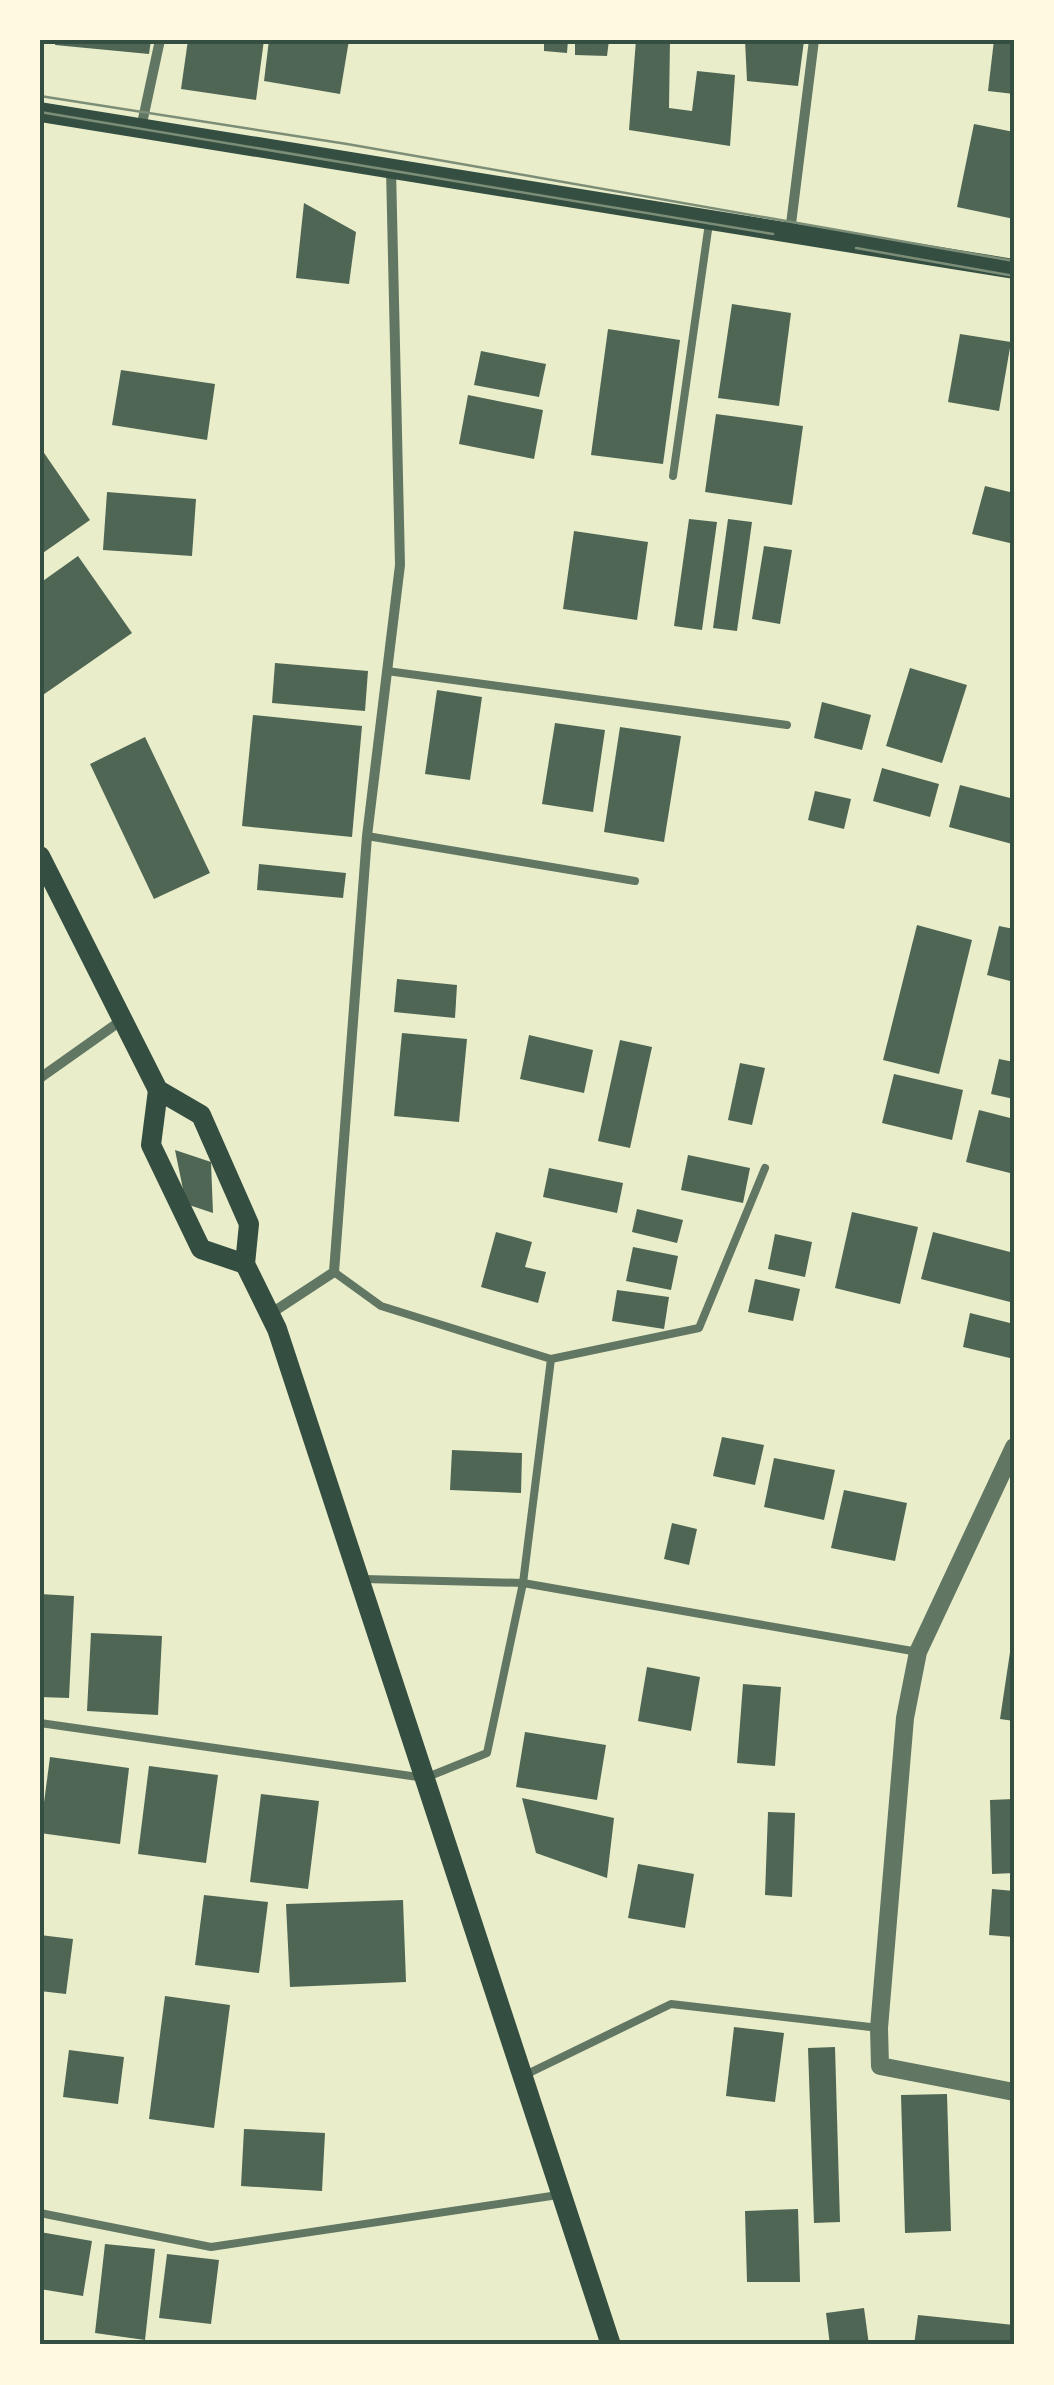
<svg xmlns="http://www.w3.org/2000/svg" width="1054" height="2385" viewBox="0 0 1054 2385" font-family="Raleway,sans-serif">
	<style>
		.building { fill: #4f6655 }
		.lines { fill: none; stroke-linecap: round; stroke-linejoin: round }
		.service { stroke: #617663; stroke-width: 8 }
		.minor { stroke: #617663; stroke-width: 10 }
		.tertiary { stroke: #617663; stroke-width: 18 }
		.secondary { stroke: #344e41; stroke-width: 20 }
		.tram { stroke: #7c8e77; stroke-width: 2.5 }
		.neatline { fill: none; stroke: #344e41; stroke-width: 4 }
	</style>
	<rect width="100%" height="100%" fill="#e9edc9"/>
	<!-- building -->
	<g class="building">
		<path d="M56 40H151L149 54 55 45Z"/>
		<path d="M188 40H264L256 100 181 89Z"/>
		<path d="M269 40H349L340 94 264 81Z"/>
		<path d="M544 40H568L567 53 544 51Z"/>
		<path d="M575 40H609L607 56 575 55Z"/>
		<path d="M636 40H670L669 108 692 111 697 71 735 75 730 146 629 130Z"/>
		<path d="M745 40 804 41 798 86 747 81Z"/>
		<path d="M994 40H1014V94L988 91Z"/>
		<path d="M974 124 1014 132V219L957 207Z"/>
		<path d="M304 203 356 232 349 284 296 278Z"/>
		<path d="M732 304 791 313 779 406 718 398Z"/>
		<path d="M608 329 680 340 663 464 591 455Z"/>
		<path d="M960 334 1011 342 999 411 948 402Z"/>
		<path d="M481 351 546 364 539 397 474 385Z"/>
		<path d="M121 370 215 384 207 440 112 425Z"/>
		<path d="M468 395 543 410 534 459 459 444Z"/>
		<path d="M716 414 803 426 792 505 705 492Z"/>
		<path d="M40 447 90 520 40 555Z"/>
		<path d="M985 486 1014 493V544L972 534Z"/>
		<path d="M107 492 196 499 192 556 103 550Z"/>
		<path d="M689 519 717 522 702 630 674 626Z"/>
		<path d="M728 519 752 522 737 631 713 628Z"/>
		<path d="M574 531 648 542 637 620 563 609Z"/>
		<path d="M764 546 792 550 780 624 752 619Z"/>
		<path d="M78 556 132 633 40 697V583Z"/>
		<path d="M275 663 368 671 365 711 272 703Z"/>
		<path d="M910 668 967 685 942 763 886 746Z"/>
		<path d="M437 690 482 697 470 780 425 774Z"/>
		<path d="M822 702 871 715 862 750 814 738Z"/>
		<path d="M253 715 362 726 352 837 242 826Z"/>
		<path d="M555 723 605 730 593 812 542 804Z"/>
		<path d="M620 727 681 736 664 842 604 832Z"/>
		<path d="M145 737 210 873 154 899 90 764Z"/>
		<path d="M882 768 939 784 930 817 873 801Z"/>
		<path d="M960 785 1014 799 1012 844 949 827Z"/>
		<path d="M815 791 851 799 844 829 808 820Z"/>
		<path d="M259 864 346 873 343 898 257 890Z"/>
		<path d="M917 925 972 940 939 1074 883 1060Z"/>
		<path d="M999 926 1014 929V982L987 975Z"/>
		<path d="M397 979 457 985 455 1018 394 1012Z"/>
		<path d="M402 1033 467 1039 459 1122 394 1116Z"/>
		<path d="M529 1035 593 1050 584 1093 520 1079Z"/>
		<path d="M620 1040 652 1047 630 1148 598 1141Z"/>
		<path d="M999 1059 1014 1062V1099L991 1094Z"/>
		<path d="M740 1063 765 1068 752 1125 728 1120Z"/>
		<path d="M894 1074 963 1090 952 1140 882 1123Z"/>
		<path d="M979 1110 1014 1119V1174L966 1162Z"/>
		<path d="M175 1150 211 1162 213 1213 186 1204Z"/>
		<path d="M688 1155 750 1168 743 1203 681 1190Z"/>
		<path d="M549 1168 623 1183 617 1213 543 1197Z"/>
		<path d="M637 1209 683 1220 677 1243 632 1232Z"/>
		<path d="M852 1212 918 1227 900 1304 835 1288Z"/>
		<path d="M496 1232 532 1242 525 1267 546 1272 538 1303 481 1287Z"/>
		<path d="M933 1232 1014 1253V1303L921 1279Z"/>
		<path d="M775 1234 812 1242 805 1277 768 1269Z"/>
		<path d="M633 1247 678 1256 671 1290 626 1281Z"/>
		<path d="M755 1279 800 1289 793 1321 748 1312Z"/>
		<path d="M617 1290 669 1297 664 1329 612 1321Z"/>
		<path d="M970 1313 1014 1324V1359L963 1347Z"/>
		<path d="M722 1437 764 1445 755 1485 713 1476Z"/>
		<path d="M452 1450 522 1453 521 1493 450 1490Z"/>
		<path d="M774 1458 835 1470 824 1520 764 1507Z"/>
		<path d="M844 1490 907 1503 895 1561 831 1548Z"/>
		<path d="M672 1523 697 1529 689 1565 664 1559Z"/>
		<path d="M40 1594 74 1596 69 1698 40 1697Z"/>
		<path d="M91 1633 162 1636 158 1715 87 1711Z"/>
		<path d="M1012 1639H1014V1721L1000 1719Z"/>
		<path d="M647 1667 700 1677 691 1731 638 1721Z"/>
		<path d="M743 1684 781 1687 775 1766 737 1763Z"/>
		<path d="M525 1732 606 1745 597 1800 516 1787Z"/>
		<path d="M50 1757 129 1768 120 1844 40 1833Z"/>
		<path d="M149 1766 218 1775 206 1863 138 1854Z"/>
		<path d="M261 1794 319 1801 308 1889 250 1882Z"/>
		<path d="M522 1798 614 1818 607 1878 536 1853Z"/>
		<path d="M1014 1799V1873L992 1874 990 1800Z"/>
		<path d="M768 1812 795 1813 792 1897 765 1895Z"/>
		<path d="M638 1864 694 1874 685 1928 628 1918Z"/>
		<path d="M992 1889 1014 1891V1937L989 1935Z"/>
		<path d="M204 1895 268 1902 259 1973 195 1965Z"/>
		<path d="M403 1900 406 1982 290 1987 286 1904Z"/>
		<path d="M40 1935 73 1939 66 1994 40 1991Z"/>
		<path d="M165 1996 230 2005 214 2128 149 2119Z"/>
		<path d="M734 2027 784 2033 775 2102 726 2096Z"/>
		<path d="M835 2047 840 2222 814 2223 808 2048Z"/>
		<path d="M69 2050 124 2057 118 2104 63 2097Z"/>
		<path d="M947 2094 951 2231 905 2233 901 2095Z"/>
		<path d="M244 2129 325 2133 322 2191 241 2186Z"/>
		<path d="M798 2209 800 2282H747L745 2211Z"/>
		<path d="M40 2232 92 2241 83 2296 40 2289Z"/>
		<path d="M105 2244 155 2249 145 2340 95 2333Z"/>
		<path d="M167 2254 219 2260 211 2324 159 2318Z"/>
		<path d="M864 2308 869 2345H830L826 2313Z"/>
		<path d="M918 2315 1014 2325V2345H914Z"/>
	</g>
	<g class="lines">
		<!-- service -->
		<g class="service">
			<path d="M673 476 709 223"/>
			<path d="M387 671 787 725"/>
			<path d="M367 836 635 881"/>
			<path d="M551 1359 699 1328 765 1168"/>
			<path d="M364 1579 523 1583 918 1652"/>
			<path d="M40 1723 425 1778 487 1753 523 1583 551 1359 381 1306 334 1272"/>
			<path d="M523 2076 671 2004 879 2028"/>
			<path d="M40 2213 211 2247 558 2195"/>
		</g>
		<!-- minor -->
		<g class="minor">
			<path d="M141 128 160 40"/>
			<path d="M790 232 814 40"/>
			<path d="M40 1078 122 1020"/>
			<path d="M270 1314 334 1272 367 836 400 565 391 169"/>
		</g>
		<!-- tertiary -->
		<path class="tertiary" d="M1014 1447 918 1652 905 1718 879 2028 880 2066 1014 2092"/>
		<!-- secondary -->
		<g class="secondary">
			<path d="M40 112 1014 269"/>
			<path d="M40 856 158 1090 201 1115 249 1224 245 1264 277 1329 611 2345"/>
			<path d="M158 1090 151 1145 201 1249 245 1264"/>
		</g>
		<!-- tram -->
		<g class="tram">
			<path d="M40 96 347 144 1014 261"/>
			<path d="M40 112 773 234"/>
			<path d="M856 248 1014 276"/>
		</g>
	</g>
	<!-- border -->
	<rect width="1054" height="2385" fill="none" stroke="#fefae0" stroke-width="85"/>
	<rect x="42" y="42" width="970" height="2300" class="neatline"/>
</svg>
